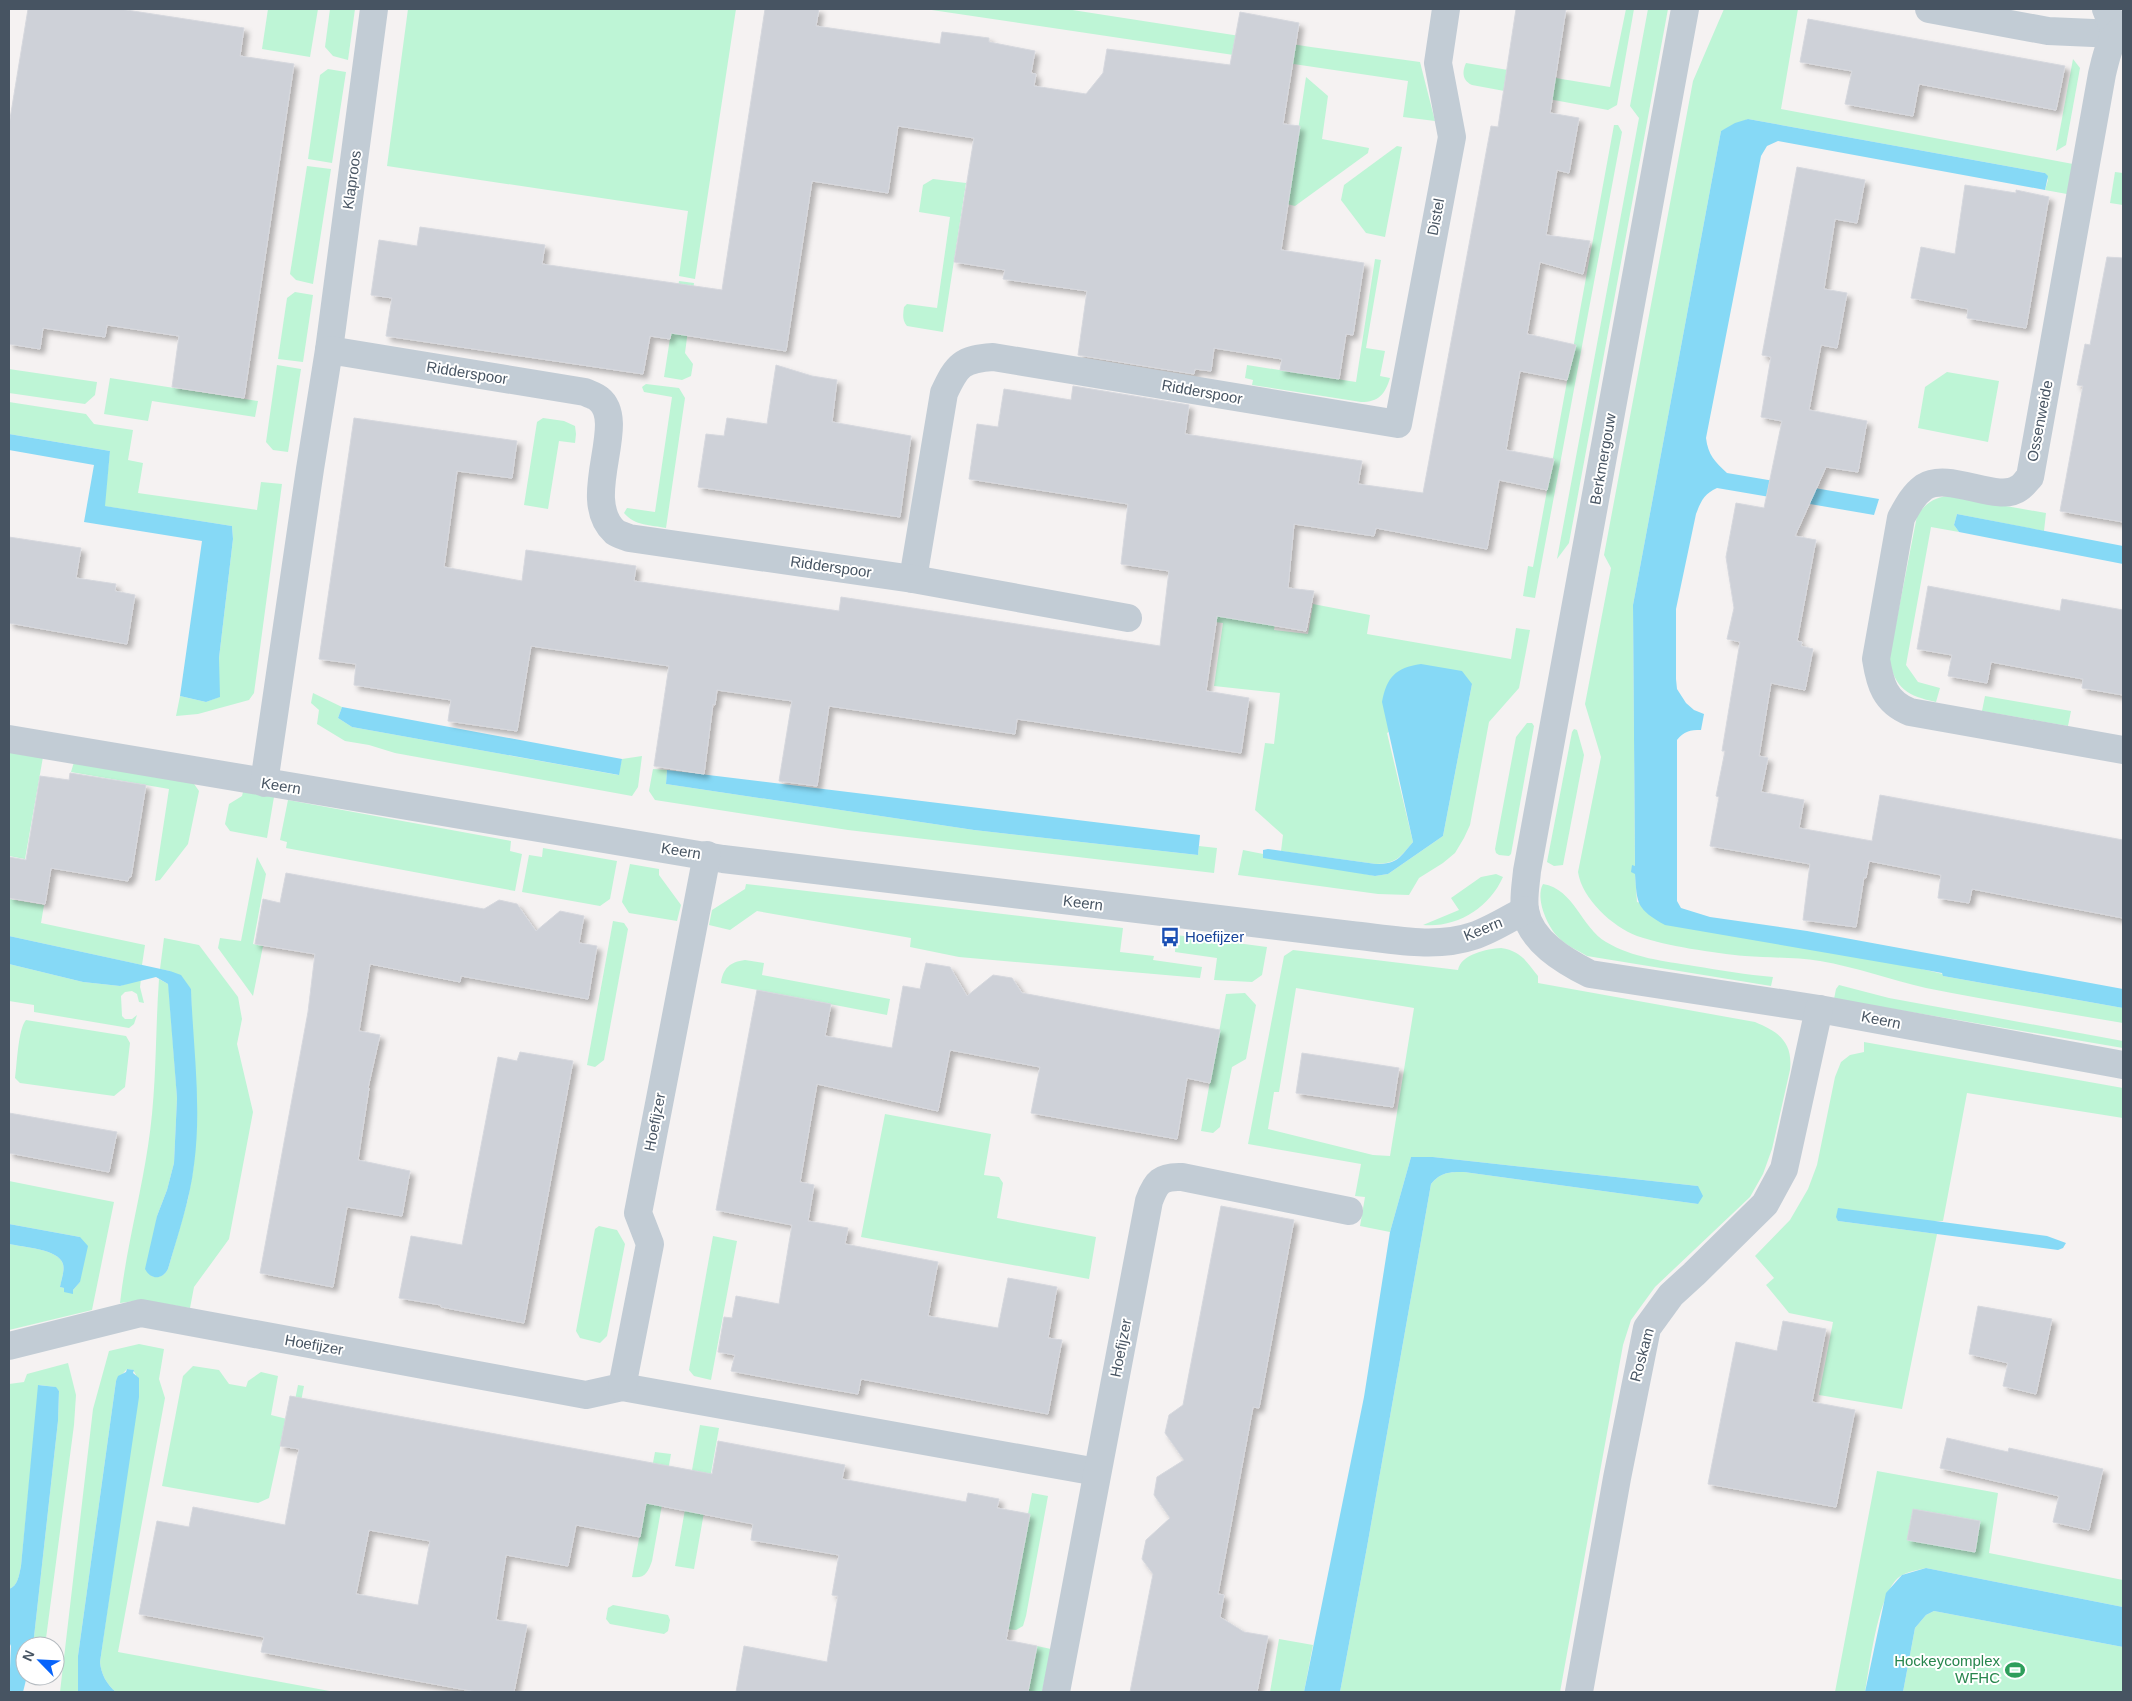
<svg xmlns="http://www.w3.org/2000/svg" width="2132" height="1701" viewBox="0 0 2132 1701" font-family="Arial,sans-serif">
	<style>
		.green { fill: #bef5d6; fill-rule: evenodd }
		.water { fill: #86d9f6 }
		.building { fill: #ced1d8; stroke: #d6d8de; fill-rule: evenodd; filter: url(#shadow) }
		.lines { fill: none; stroke-linecap: round; stroke-linejoin: round }
		.minor { stroke: #c2ccd5; stroke-width: 28 }
		.labels { text-anchor: middle; stroke-width: 4; stroke-linejoin: round; paint-order: stroke }
		.street-label { font-size: 15px; fill: #475462; stroke: #fff }
		.transit-label { font-size: 15px; fill: #164399; stroke: #fff; text-anchor: start }
		.leisure-label { font-size: 15px; fill: #27864d; stroke: #fff; text-anchor: end }
	</style>
	<defs>
		<filter id="shadow"><feDropShadow dx="4.5" dy="4.5" stdDeviation="2.5" flood-color="#0004"/></filter>
	</defs>
	<rect width="100%" height="100%" fill="#f5f2f2"/>
	<!-- green -->
	<g class="green">
		<path d="M268 9H318L310 57 262 49Z"/>
		<path d="M330 9H355L348 60 333 56 325 47Z"/>
		<path d="M408 9H736L695 279 679 276 688 211 387 166Z"/>
		<path d="M925 9H1066L1311 47 1420 62 1435 121 1403 117 1408 81Z"/>
		<path d="M1626 9H1634L1617 105 1608 110 1472 85C1462 80 1462 72 1466 63L1610 87Z"/>
		<path d="M1648 9H1668L1569 543 1557 559 1639 118 1630 106Z"/>
		<path d="M1724 9H1798L1781 109 2073 164 2067 194 2045 190 2048 180 2045 173 1748 119 1721 131 1633 605 1635 874 1637 902 1943 974V976L2123 1008V1023C2058 1012 1992 1001 1926 988 1891 980 1856 967 1820 961 1795 957 1770 958 1745 956 1714 953 1666 946 1637 936 1613 927 1582 899 1578 872L1601 757 1585 704 1611 568 1604 555 1693 81Z"/>
		<path d="M2073 59 2080 68 2066 145 2056 151Z"/>
		<path d="M328 69 346 72 332 163 308 159 320 75Z"/>
		<path d="M1306 77 1328 96 1322 139 1369 148 1368 153 1295 206 1287 204Z"/>
		<path d="M1614 125H1618L1622 132 1535 598 1523 596 1528 566 1533 567Z"/>
		<path d="M1397 146 1402 147 1385 237 1366 233 1341 200 1344 185Z"/>
		<path d="M307 166 331 169 313 284 296 280 290 274Z"/>
		<path d="M2115 172 2123 173V205L2110 203Z"/>
		<path d="M933 179 966 183 943 332 907 326C902 320 903 314 904 307L907 304 937 308 950 217 919 212 923 185Z"/>
		<path d="M1375 259 1381 260 1366 348 1385 351 1380 376 1390 378C1385 394 1379 402 1361 402L1252 385 1253 380 1245 378 1247 365 1356 382Z"/>
		<path d="M679 281 694 283 685 353 693 364 691 376 682 380 664 377Z"/>
		<path d="M295 292 313 295 303 362 278 359 287 298Z"/>
		<path d="M277 365 301 369 288 452 273 450 266 442Z"/>
		<path d="M9 369 97 382 95 395 85 404 9 393Z"/>
		<path d="M1947 372 1999 381 1988 442 1918 428 1925 387Z"/>
		<path d="M110 378 258 401 255 417 152 401 148 421 104 414Z"/>
		<path d="M646 384 679 388 685 398 666 528C651 525 635 526 624 513L627 508 655 512 672 397 644 392 642 387Z"/>
		<path d="M9 402 86 414 94 424 133 430 128 460 143 463 138 493 257 510 261 482 282 484 254 693 249 700 198 714 176 716 180 696 206 702 219 697V658L233 539 232 526 104 506 110 451 9 434Z"/>
		<path d="M543 418 564 421 575 426 576 434 575 443 559 441 548 509 524 505 537 422Z"/>
		<path d="M1948 496 2046 513 2044 531 1957 514 1954 525 1959 532 1931 527 1906 665 1918 682 1940 688 1936 702C1908 696 1895 689 1889 659L1917 516C1924 505 1934 497 1948 496Z"/>
		<path d="M1279 599 1274 630 1308 634 1313 604 1370 615 1367 634 1511 659 1516 628 1530 630 1519 688 1489 722 1470 825 1464 838 1455 853 1443 863 1419 878 1409 895 1378 894 1238 875 1243 850 1375 876 1388 874 1443 836 1472 684 1387 733 1413 842C1400 857 1398 863 1376 864L1281 851 1283 835 1255 810 1265 743 1274 744 1280 693 1214 686 1223 623 1199 620Z"/>
		<path d="M313 693 342 707 338 718 352 727 618 775 622 759 642 756 638 787 632 796 395 753 369 745 345 741 317 724 319 710 311 703Z"/>
		<path d="M1985 696 2071 711 2068 726 1982 711Z"/>
		<path d="M1527 723H1532L1534 726 1511 854 1509 856 1499 855 1496 853 1495 849 1516 737Z"/>
		<path d="M1574 729 1577 730 1584 755 1563 865 1554 866 1547 862 1572 732Z"/>
		<path d="M9 751 43 757 25 859 9 856Z"/>
		<path d="M74 762 192 781 199 791 188 844 160 880 155 881 169 789 71 772Z"/>
		<path d="M653 769 667 770 666 784 974 830 1198 855 1199 846 1217 848 1214 873 848 830 655 800 649 791Z"/>
		<path d="M243 792 274 797 267 838 230 831 225 824 229 804 242 796Z"/>
		<path d="M288 800 511 841 510 851 522 854 515 891 286 848 287 842 280 840Z"/>
		<path d="M543 848 617 861 610 899 600 906 522 892 529 855 542 857Z"/>
		<path d="M257 857 266 874 253 944 263 946 253 996 218 948 220 938 241 941Z"/>
		<path d="M630 864 659 869V875L681 905 677 921 629 913 622 902Z"/>
		<path d="M1496 874 1503 877C1489 908 1457 928 1423 925L1459 910 1451 898 1481 877Z"/>
		<path d="M746 884 1123 928 1120 952 1154 956 1153 960 1202 967 1200 978 959 957 910 947 911 938 757 911 730 930 709 925 712 910 745 889Z"/>
		<path d="M1543 884C1574 889 1581 927 1606 942 1633 958 1664 961 1694 966 1720 970 1747 975 1773 977L1771 986 1587 956C1577 950 1565 945 1557 936 1547 925 1535 898 1543 884Z"/>
		<path d="M9 899 44 905 41 923 145 945 142 965 9 936Z"/>
		<path d="M613 921 624 923 628 929 604 1060 595 1067 587 1065Z"/>
		<path d="M1176 935 1267 947 1262 975 1252 982 1214 980 1217 958 1175 952Z"/>
		<path d="M164 938 199 945 238 997 242 1019 237 1044 253 1112 229 1239 194 1287 190 1308 141 1300 120 1303C126 1250 140 1199 148 1146 157 1090 155 1034 159 979L168 984 169 990 177 1098 174 1163 167 1190 157 1216 151 1276C160 1278 164 1276 168 1269L188 1199 194 1164 191 989 170 971 160 969Z"/>
		<path d="M1501 948C1521 951 1526 961 1538 976V983L1755 1022C1779 1032 1793 1042 1790 1070L1772 1149 1763 1174 1750 1197 1655 1287 1631 1320 1623 1345 1560 1692H1340L1367 1547 1431 1184C1441 1172 1449 1172 1464 1172L1698 1204V1186L1433 1157H1411L1390 1232 1360 1226 1365 1197 1355 1196 1361 1164 1248 1144 1284 956 1293 950 1458 970C1461 954 1487 949 1501 948ZM1296 988 1414 1008 1390 1156 1373 1155 1268 1129 1274 1092H1279Z"/>
		<path d="M745 960 764 963 762 975 890 999 887 1015 721 983C723 968 730 962 745 960Z"/>
		<path d="M9 964 83 982 120 986 141 979 140 987 144 1003 139 1002 137 994 132 991 125 992 121 996 122 1016 125 1019H132L137 1015 134 1024 129 1028 34 1012V1005L9 1001Z"/>
		<path d="M1839 985 1889 998 2123 1041V1048L1834 999 1836 989Z"/>
		<path d="M1245 993 1256 1005 1246 1059 1232 1067 1220 1127 1213 1133 1201 1131 1226 994Z"/>
		<path d="M26 1020 126 1036 130 1043 125 1087 114 1096 20 1083 15 1078C17 1065 18 1029 26 1020Z"/>
		<path d="M1864 1042 2123 1088V1118L1967 1093 1943 1221H1838L1937 1234 1902 1409 1819 1395 1833 1322 1789 1313 1766 1285 1774 1278 1755 1256 1790 1220 1808 1189 1817 1165 1835 1077 1841 1062 1850 1055 1864 1052Z"/>
		<path d="M885 1114 991 1134 984 1175 999 1177 1003 1183 997 1218 1096 1237 1089 1279 861 1237Z"/>
		<path d="M9 1181 114 1202 92 1310 9 1330V1244C22 1247 59 1249 63 1264 65 1271 61 1280 60 1287L73 1290 80 1282V1237L9 1224Z"/>
		<path d="M599 1226 617 1230 625 1244 607 1336 600 1343 580 1338 576 1331 595 1229Z"/>
		<path d="M713 1236 737 1241 711 1380 694 1376 689 1370Z"/>
		<path d="M139 1344 164 1349 159 1379 165 1398 118 1652 335 1692H116C107 1685 101 1674 100 1662L120 1521 136 1375 133 1370 127 1369 116 1381 78 1656V1692H60L93 1409 109 1351Z"/>
		<path d="M68 1363 76 1395 74 1425 45 1646H33L58 1421 59 1391 55 1387 39 1385 21 1566C19 1575 18 1586 9 1589V1384L24 1382 27 1374Z"/>
		<path d="M193 1366 219 1370 229 1384 246 1387 248 1381 261 1372 278 1376 271 1415 291 1420 298 1385 304 1386 296 1427 285 1425 269 1498 258 1503 162 1486 183 1376Z"/>
		<path d="M700 1425 719 1428 694 1569 675 1566Z"/>
		<path d="M655 1452 671 1454 652 1561C648 1572 645 1579 632 1577Z"/>
		<path d="M1877 1471 1998 1493 1989 1553 2123 1580V1607L1926 1568C1915 1571 1902 1572 1895 1581 1877 1603 1870 1664 1865 1692H1835Z"/>
		<path d="M1032 1493 1048 1496 1026 1616 1023 1626 1016 1630 1006 1629Z"/>
		<path d="M613 1605 668 1615 670 1620 668 1631 664 1634 610 1624 606 1619 608 1608Z"/>
		<path d="M1934 1611 2123 1647V1692H1903L1915 1628 1926 1615Z"/>
		<path d="M1279 1639 1313 1645 1304 1692H1270Z"/>
		<path d="M1037 1646 1051 1649 1042 1692H1028Z"/>
	</g>
	<!-- water -->
	<g class="water">
		<path d="M1748 119 2045 173 2048 176 2045 190 1778 141 1767 146 1761 156 1706 438C1708 455 1715 462 1727 473L1879 499 1874 515 1717 488C1704 494 1701 501 1696 514L1676 609V679L1677 689 1686 703 1694 710 1704 714 1701 730C1690 730 1684 731 1677 740V901L1681 908 1710 917 1807 931 2123 989V1008L1943 976 1942 973 1926 970 1665 925C1637 909 1637 905 1635 874L1631 872 1632 865 1635 866 1633 605 1721 131 1735 123Z"/>
		<path d="M9 434 110 451 105 506 232 526 233 539 219 658 220 697 206 702 180 696 202 541 84 522 94 465 9 450Z"/>
		<path d="M1957 514 2123 546V564L1959 532 1954 525Z"/>
		<path d="M1421 664 1462 671 1472 684 1443 836 1388 874 1375 876 1263 858V850L1268 849 1376 864C1398 864 1400 857 1413 842L1382 702C1387 677 1395 668 1421 664Z"/>
		<path d="M342 707 622 759 619 775 352 727 338 718Z"/>
		<path d="M667 770 1200 835 1198 855 974 830 666 784Z"/>
		<path d="M9 936 170 971 181 975 191 989C193 1047 202 1106 194 1165 190 1200 178 1234 168 1269 162 1280 151 1280 145 1269L157 1216 167 1190 174 1163 177 1098 168 984 156 977 120 986 83 982 9 964Z"/>
		<path d="M1411 1157H1433L1698 1186 1703 1196 1698 1204 1464 1172C1449 1172 1441 1172 1431 1184L1367 1547 1340 1692H1304L1364 1397 1390 1232Z"/>
		<path d="M1838 1208 2047 1236 2066 1243 2063 1248 2058 1250 1838 1221 1836 1217Z"/>
		<path d="M9 1224 80 1237 88 1246 80 1282 73 1290V1294L64 1292V1288L60 1287C61 1280 65 1271 63 1264 59 1249 22 1247 9 1244Z"/>
		<path d="M127 1369 134 1370 133 1373 139 1378V1397L100 1662C101 1674 107 1685 116 1692H78V1656L116 1381 118 1376 126 1372Z"/>
		<path d="M38 1385 56 1387 59 1391 58 1421 33 1646H25V1676H27L23 1692H9L11 1646 9 1642V1589C18 1586 19 1575 21 1566Z"/>
		<path d="M1926 1568 2123 1607V1647L1934 1611 1926 1615 1915 1628 1903 1692H1865L1886 1593 1902 1575Z"/>
	</g>
	<!-- building -->
	<g class="building">
		<path d="M28 9H120L244 28 240 56 294 64 244 398 172 387 179 336 107 325 105 337 43 328 40 349 9 344V125Z"/>
		<path d="M765 9H819L816 26 940 44 942 32 989 38V42L1035 51 1031 73 1036 74 1034 86 1086 94 1103 73 1107 49 1230 65 1240 12 1299 23 1283 124 1300 126 1281 250 1364 263 1353 335 1346 334 1339 379 1280 370 1282 359 1214 348 1211 371 1195 369 1194 374 1078 355 1087 291 1003 279 1005 270 954 262 974 138 898 126 888 193 812 181 786 351 671 333 670 339 650 336 643 374 386 336 392 298 371 295 379 240 417 246 420 227 545 245 542 264 722 290Z"/>
		<path d="M1516 9H1566L1550 113 1579 118 1569 173 1557 170 1546 235 1590 241 1583 274 1540 262 1527 334 1576 345 1567 380 1520 371 1512 415 1506 450 1554 459 1547 490 1499 480 1487 549 1376 528 1374 536 1294 524 1288 588 1314 591 1306 631 1217 616 1206 691 1249 698 1241 753 1017 719 1015 734 829 706 817 786 779 781 792 701 717 690 715 705 713 704 704 774 654 766 669 666 531 646 517 731 448 721 451 700 354 685 356 664 319 659 354 418 517 441 512 478 457 471 444 567 522 581 526 550 636 566 634 581 839 611 841 597 1160 646 1169 571 1121 564 1128 504 969 479 977 424 998 427 1004 389 1071 400 1073 386 1189 405 1185 434 1362 461 1358 484 1423 493 1491 126 1498 127Z"/>
		<path d="M1808 19 2065 66 2056 110 1919 84 1913 116 1845 104 1852 71 1800 62Z"/>
		<path d="M1797 167 1865 180 1857 223 1835 219 1824 289 1847 293 1837 348 1821 345 1809 410 1867 421 1858 472 1826 467 1795 536 1816 540 1797 641 1802 642 1801 646 1813 649 1805 690 1771 683 1759 756 1768 758 1761 792 1804 800 1799 828 1872 841 1880 795 2123 840V918L1972 889 1969 903 1938 898 1941 875 1869 861 1866 878 1864 877 1856 927 1803 920 1810 864 1710 846 1719 797 1716 796 1725 751H1722L1740 642 1727 639 1734 608 1726 557 1736 503 1764 508 1782 421 1761 417 1771 357 1762 355Z"/>
		<path d="M1965 185 2016 193V190L2049 197 2026 328 1967 318 1968 309 1911 298 1921 247 1955 254Z"/>
		<path d="M2107 257 2123 258V522L2060 511 2083 386 2077 385 2085 344 2090 345Z"/>
		<path d="M776 365 812 376 837 380 832 422 911 436 900 517 698 487 706 434 724 436 727 418 767 424Z"/>
		<path d="M9 537 81 548 76 578 116 584 115 591 135 595 127 644 9 623Z"/>
		<path d="M1928 586 2060 611 2062 599 2123 610V695L2082 688 2083 679 1991 662 1987 683 1948 676 1952 655 1917 649Z"/>
		<path d="M70 773 146 785 131 877H129L128 881 51 868 45 904 9 898V857L26 860 40 776 69 780Z"/>
		<path d="M286 873 484 909 499 900 517 904 536 931 560 911 584 916 579 943 597 946 588 999 461 976 460 982 370 964 359 1031 380 1035 368 1088H369L358 1160 410 1171 402 1216 347 1207 333 1287 260 1273 308 1012 315 954 255 944 263 899 280 903Z"/>
		<path d="M926 963 950 967 967 996 993 975 1012 978 1022 993 1220 1030 1210 1083 1187 1078 1177 1139 1031 1113 1040 1067 950 1050 938 1111 817 1084 800 1182 814 1185 808 1221 848 1228 845 1244 938 1262 928 1316 998 1328 1008 1278 1057 1287 1048 1338 1062 1340 1048 1414 861 1379 858 1394 795 1383 731 1371 735 1355 718 1352 724 1317 732 1318 736 1296 779 1304 792 1225 716 1210 757 990 831 1004 825 1036 892 1048 903 986 920 989Z"/>
		<path d="M520 1052 573 1061 524 1323 441 1307V1305L399 1298 411 1236 462 1245 498 1057 517 1061Z"/>
		<path d="M1302 1053 1399 1068 1393 1107 1296 1093Z"/>
		<path d="M9 1113 117 1132 109 1172 9 1153Z"/>
		<path d="M1221 1206 1294 1220 1259 1408 1253 1407 1218 1594 1224 1595 1220 1617 1244 1632 1268 1636 1257 1692H1130L1153 1574 1142 1559 1146 1540 1170 1518 1154 1495 1157 1477 1184 1460 1165 1433 1169 1415 1183 1405Z"/>
		<path d="M1978 1306 2052 1319 2036 1394 2003 1386 2008 1363 1969 1354Z"/>
		<path d="M1783 1321 1826 1329 1812 1402 1855 1410 1836 1507 1708 1484 1736 1342 1777 1351Z"/>
		<path d="M290 1396 712 1474 718 1441 845 1465 842 1479 966 1502 968 1493 999 1499 997 1508 1030 1514 1006 1640 1037 1646 1028 1692H736L744 1646 827 1662 838 1596 832 1595 839 1555 751 1540 753 1524 646 1503 640 1537 576 1525 568 1566 506 1555 496 1620 527 1625 514 1692H477L261 1652 264 1637 139 1614 157 1521 189 1527 193 1507 285 1525 299 1449 280 1446ZM369 1530 430 1541 418 1605 356 1594Z"/>
		<path d="M1947 1438 2008 1452 2009 1448 2103 1469 2089 1530 2053 1522 2059 1496 1940 1468Z"/>
		<path d="M1913 1509 1980 1521 1975 1552 1907 1540Z"/>
	</g>
	<g class="lines">
		<!-- minor -->
		<g class="minor">
			<path d="M1685 9 1527 871C1526 883 1523 898 1525 910 1530 941 1564 961 1590 974L1819 1009 2123 1065"/>
			<path d="M1929 9 2048 31 2116 34"/>
			<path d="M2106 9 2116 34"/>
			<path d="M2123 29C2109 39 2106 58 2102 74L2030 477C2026 481 2023 486 2019 488 1998 504 1949 471 1924 487 1913 495 1907 507 1901 518L1876 659C1880 684 1885 702 1910 712L2123 750"/>
			<path d="M329 350 374 9"/>
			<path d="M913 579 944 393C957 365 962 359 993 357L1398 424 1452 137 1438 63 1446 9"/>
			<path d="M9 739 723 859 1351 935C1390 939 1435 949 1473 936 1491 930 1508 919 1525 910"/>
			<path d="M264 783 310 469 329 350 585 392C589 394 596 396 599 399 629 423 578 499 615 532 619 535 625 536 629 538L913 579 1128 618"/>
			<path d="M9 1346 141 1313 586 1395 622 1387 1097 1472"/>
			<path d="M622 1387 650 1244 638 1213 707 855"/>
			<path d="M1056 1692 1149 1201C1156 1182 1161 1176 1182 1177L1349 1211"/>
			<path d="M1579 1692 1617 1478 1647 1328 1671 1295 1694 1274 1765 1204 1784 1169 1819 1009"/>
		</g>
	</g>
	<!-- icons -->
	<defs>
		<symbol id="bus-bare" viewBox="-9 -9 18 18"><path d="M-5-6H5V4H4V6H2V4H-2V6H-4V4H-5ZM-3.5-4V0h7V-4ZM-3.5 1.2v1.5H-2V1.2ZM2 1.2v1.5H3.5V1.2Z" fill="#1a4fb4" stroke="#fff" stroke-width="2.5" paint-order="stroke"/></symbol>
		<symbol id="stadium-bare" viewBox="-9 -9 18 18"><path d="M0-5a6.5 5 0 1 0 0 10a6.5 5 0 1 0 0-10ZM-3.5-1.8h7v3.6h-7Z" fill="#2e9e5b" stroke="#fff" stroke-width="2.5" paint-order="stroke"/></symbol>
	</defs>
	<g fill-rule="evenodd">
		<use href="#bus-bare" x="1156" y="923" width="28" height="28"/>
		<use href="#stadium-bare" x="2001" y="1656" width="28" height="28"/>
	</g>
	<g class="labels">
		<!-- street labels -->
		<g class="street-label">
			<text transform="translate(352 180) rotate(-82)" y="5">Klaproos</text>
			<text transform="translate(1436 217) rotate(-79)" y="5">Distel</text>
			<text transform="translate(467 373) rotate(9)" y="5">Ridderspoor</text>
			<text transform="translate(1202 392) rotate(10)" y="5">Ridderspoor</text>
			<text transform="translate(2040 421) rotate(-79)" y="5">Ossenweide</text>
			<text transform="translate(1603 459) rotate(-80)" y="5">Berkmergouw</text>
			<text transform="translate(831 567) rotate(8)" y="5">Ridderspoor</text>
			<text transform="translate(281 786) rotate(9)" y="5">Keern</text>
			<text transform="translate(681 851) rotate(9)" y="5">Keern</text>
			<text transform="translate(1083 903) rotate(7)" y="5">Keern</text>
			<text transform="translate(1483 929) rotate(-22)" y="5">Keern</text>
			<text transform="translate(1881 1020) rotate(11)" y="5">Keern</text>
			<text transform="translate(655 1122) rotate(-79)" y="5">Hoefijzer</text>
			<text transform="translate(314 1345) rotate(10)" y="5">Hoefijzer</text>
			<text transform="translate(1121 1348) rotate(-79)" y="5">Hoefijzer</text>
			<text transform="translate(1642 1355) rotate(-75)" y="5">Roskam</text>
		</g>
		<!-- transit labels -->
		<g class="transit-label">
			<text x="1185" y="942">Hoefijzer</text>
		</g>
		<!-- leisure labels -->
		<g class="leisure-label">
			<text x="2000" y="1666">Hockeycomplex<tspan x="2000" dy="17">WFHC</tspan></text>
		</g>
	</g>
	<!-- border -->
	<rect width="2132" height="1701" fill="none" stroke="#475462" stroke-width="20"/>
	<!-- north arrow -->
	<g transform="translate(40 1661) rotate(294)"><circle r="24" fill="#ffffff" stroke="#b5bbc0"/>
	<path d="M0-4L9 19L0 12L-9 19Z" fill="#0663fb"/>
	<text y="-8" font-size="14" font-weight="bold" text-anchor="middle" fill="#475462">N</text>
	</g>
</svg>
